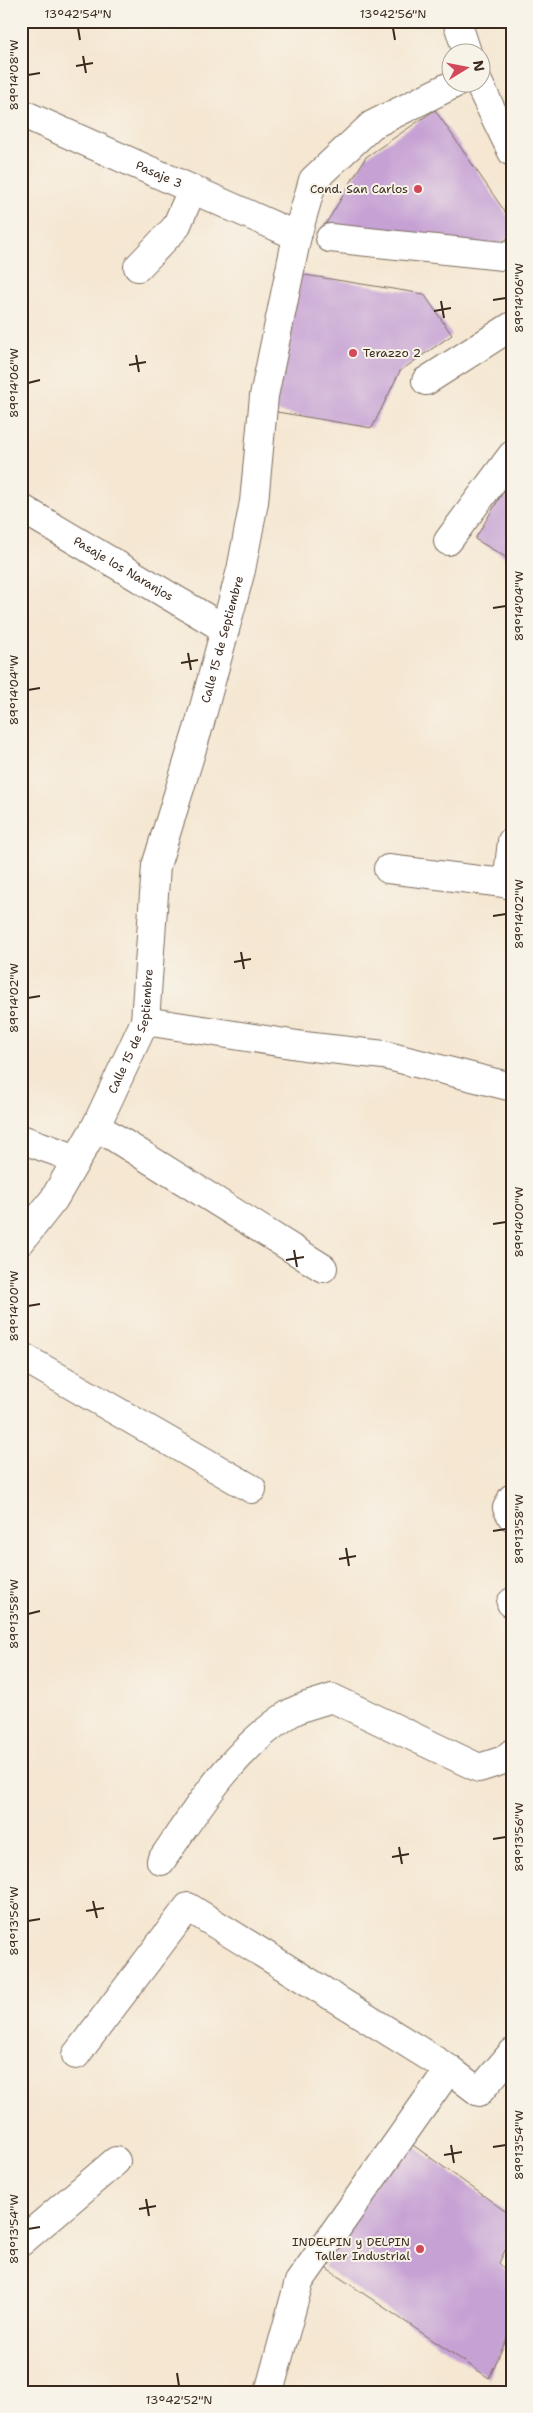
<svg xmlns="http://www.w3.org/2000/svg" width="533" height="2413" viewBox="0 0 533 2413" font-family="'Shantell Sans',sans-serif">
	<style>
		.building { fill: #c6a1d4 }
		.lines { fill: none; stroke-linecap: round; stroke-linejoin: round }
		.minor-casing { stroke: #7c6c5d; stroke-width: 30 }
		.tertiary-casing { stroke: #7c6c5d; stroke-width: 30 }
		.minor { stroke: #fff; stroke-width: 28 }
		.tertiary { stroke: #fff; stroke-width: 28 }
		.ticks { fill: none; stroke: #3b2a1e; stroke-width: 2 }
		.poi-dot { fill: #d1495b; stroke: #f7f3e8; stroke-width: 2 }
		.labels { text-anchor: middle; stroke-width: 4; stroke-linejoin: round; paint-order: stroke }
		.street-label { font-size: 12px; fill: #3b2a1e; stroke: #f7f3e8 }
		.poi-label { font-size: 12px; fill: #3b2a1e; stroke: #f7f3e8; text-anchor: end }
		.neatline { fill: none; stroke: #3b2a1e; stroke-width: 2 }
		.ticks-label { font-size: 12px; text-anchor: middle; fill: #3b2a1e }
	</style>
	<rect width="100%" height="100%" fill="#f7f3e8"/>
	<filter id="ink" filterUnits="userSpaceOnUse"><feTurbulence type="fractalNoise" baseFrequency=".02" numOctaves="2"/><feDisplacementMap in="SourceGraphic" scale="10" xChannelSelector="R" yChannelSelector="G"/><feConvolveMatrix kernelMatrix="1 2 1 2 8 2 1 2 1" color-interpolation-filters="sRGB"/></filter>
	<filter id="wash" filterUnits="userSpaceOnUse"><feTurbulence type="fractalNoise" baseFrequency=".0096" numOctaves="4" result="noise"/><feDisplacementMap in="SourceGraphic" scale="20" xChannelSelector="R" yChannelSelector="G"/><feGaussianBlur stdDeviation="1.12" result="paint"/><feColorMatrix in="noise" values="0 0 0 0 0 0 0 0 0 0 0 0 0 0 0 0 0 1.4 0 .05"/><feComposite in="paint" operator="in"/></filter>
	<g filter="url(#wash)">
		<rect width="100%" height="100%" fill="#f5e7d2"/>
		<g id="blocks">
			<!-- building -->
			<g class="building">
				<path d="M435 110 512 222V235L493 249 324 227 366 157Z"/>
				<path d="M293 273 424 294 452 335 400 371 372 428 271 411Z"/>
				<path d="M512 477V561L475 539Z"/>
				<path d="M403 2138 512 2216V2236L499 2263 512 2277V2327L489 2378 324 2267Z"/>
			</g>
		</g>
	</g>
	<g filter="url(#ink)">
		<use href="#blocks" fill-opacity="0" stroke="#7c6c5d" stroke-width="1"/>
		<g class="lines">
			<defs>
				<g id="minor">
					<path id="s1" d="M21 113 297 236"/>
					<path d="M330 238 512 257"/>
					<path d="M138 267 176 227 192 190"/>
					<path d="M426 381 512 326"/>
					<path id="s2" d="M21 508 225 629"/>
					<path d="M448 541 512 455"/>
					<path d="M388 869 512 884"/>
					<path d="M507 884 512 841"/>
					<path d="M145 1021 304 1046 384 1055 512 1087"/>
					<path d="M96 1126 323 1268"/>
					<path d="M21 1139 77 1159"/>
					<path id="s3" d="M21 1241 54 1199 96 1126 145 1021 156 866 199 726 241 570 254 502 264 396 297 236 313 180 372 125 458 82"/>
					<path d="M21 1356 252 1489"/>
					<path d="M512 1498 507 1508 512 1517"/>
					<path d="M511 1603 512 1602"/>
					<path d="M161 1861C198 1807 233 1750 289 1714 301 1706 319 1703 332 1698L479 1768 504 1760 512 1753"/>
					<path d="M76 2055 188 1907 449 2069"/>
					<path d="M21 2242 116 2161"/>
					<path d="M269 2392 299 2282 449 2069 479 2092 512 2053"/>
				</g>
				<g id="tertiary">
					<path d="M457 21 467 52"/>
					<path d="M478 82 512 152"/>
				</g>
			</defs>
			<!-- minor casing -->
			<use href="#minor" class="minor-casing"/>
			<!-- tertiary casing -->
			<use href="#tertiary" class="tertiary-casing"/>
			<!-- minor -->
			<use href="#minor" class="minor"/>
			<!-- tertiary -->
			<use href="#tertiary" class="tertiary"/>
		</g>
	</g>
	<!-- ticks -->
	<path class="ticks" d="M78 28 80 40M393 28 395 40M83 56 86 73M76 66 93 63M28 75 40 73M493 300 506 298M441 301 444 318M434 311 451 308M136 355 139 372M129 365 146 362M28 383 40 380M493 608 506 606M188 653 191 670M181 663 198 660M28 690 40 688M493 916 506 914M241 952 244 969M234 962 251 959M28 998 40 996M493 1224 506 1222M294 1250 297 1267M286 1260 304 1257M28 1306 40 1304M493 1531 506 1529M346 1548 349 1566M339 1559 356 1556M28 1614 40 1611M493 1839 506 1837M399 1847 402 1864M392 1857 409 1854M93 1901 97 1918M86 1911 104 1908M28 1921 40 1919M451 2145 454 2163M493 2147 506 2145M444 2155 462 2152M146 2199 149 2216M139 2209 156 2206M28 2229 40 2227M177 2373 179 2386"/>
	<!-- markers -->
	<g class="poi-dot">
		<circle cx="418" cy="189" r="5"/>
		<circle cx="353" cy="353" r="5"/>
		<circle cx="420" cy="2249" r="5"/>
	</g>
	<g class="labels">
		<!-- street labels -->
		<g class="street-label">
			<text dy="4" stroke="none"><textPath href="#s1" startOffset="151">Pasaje 3</textPath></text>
			<text dy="4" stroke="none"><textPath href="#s2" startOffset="119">Pasaje los Naranjos</textPath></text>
			<text dy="4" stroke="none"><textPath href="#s3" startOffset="645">Calle 15 de Septiembre</textPath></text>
			<text dy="4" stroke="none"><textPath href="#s3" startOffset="240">Calle 15 de Septiembre</textPath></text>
		</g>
		<!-- poi labels -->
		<g class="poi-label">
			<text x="408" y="193">Cond. San Carlos</text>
			<text x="363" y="357" text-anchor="start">Terazzo 2</text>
			<text x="410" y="2246">INDELPIN y DELPIN<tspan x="410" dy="14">Taller Industrial</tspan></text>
		</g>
	</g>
	<!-- margin -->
	<rect width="533" height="2413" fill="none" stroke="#f7f3e8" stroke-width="55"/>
	<!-- north arrow -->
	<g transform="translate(466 68) rotate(80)"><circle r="24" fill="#f7f3e8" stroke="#aca397"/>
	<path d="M0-4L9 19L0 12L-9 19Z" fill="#d1495b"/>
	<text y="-8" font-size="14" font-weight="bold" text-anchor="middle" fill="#3b2a1e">N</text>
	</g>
	<rect x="28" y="28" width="478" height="2358" class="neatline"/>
	<g class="ticks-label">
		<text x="78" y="18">13°42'54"N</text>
		<text x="393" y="18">13°42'56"N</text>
		<text transform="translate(14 75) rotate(-90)" y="4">89°14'08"W</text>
		<text transform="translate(519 298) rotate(-90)" y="4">89°14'06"W</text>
		<text transform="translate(14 383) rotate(-90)" y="4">89°14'06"W</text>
		<text transform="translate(519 606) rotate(-90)" y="4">89°14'04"W</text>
		<text transform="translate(14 690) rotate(-90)" y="4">89°14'04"W</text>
		<text transform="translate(519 914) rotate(-90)" y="4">89°14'02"W</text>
		<text transform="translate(14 998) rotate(-90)" y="4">89°14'02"W</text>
		<text transform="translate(519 1222) rotate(-90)" y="4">89°14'00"W</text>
		<text transform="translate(14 1306) rotate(-90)" y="4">89°14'00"W</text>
		<text transform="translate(519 1529) rotate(-90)" y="4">89°13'58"W</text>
		<text transform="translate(14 1614) rotate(-90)" y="4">89°13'58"W</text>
		<text transform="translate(519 1837) rotate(-90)" y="4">89°13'56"W</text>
		<text transform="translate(14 1921) rotate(-90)" y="4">89°13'56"W</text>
		<text transform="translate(519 2145) rotate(-90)" y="4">89°13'54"W</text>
		<text transform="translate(14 2229) rotate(-90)" y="4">89°13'54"W</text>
		<text x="179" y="2404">13°42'52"N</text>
	</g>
</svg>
